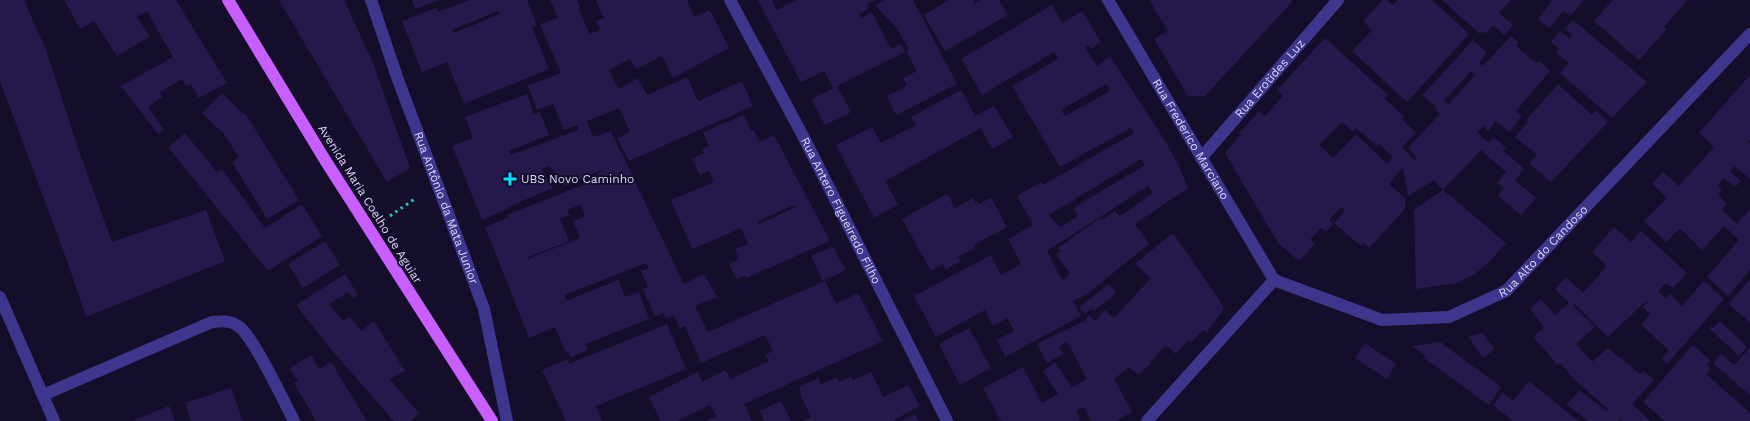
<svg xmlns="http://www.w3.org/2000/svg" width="1750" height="421" viewBox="0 0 1750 421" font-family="'Work Sans',sans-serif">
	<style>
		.building { fill: #25194c; fill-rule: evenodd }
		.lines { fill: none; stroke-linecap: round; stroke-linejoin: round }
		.path { stroke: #27c3c0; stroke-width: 3; stroke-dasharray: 2.5 4; stroke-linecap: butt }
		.minor { stroke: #3d368c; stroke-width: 12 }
		.major { stroke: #c95eff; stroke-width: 12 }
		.poi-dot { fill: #03dcff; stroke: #140e2a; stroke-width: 2 }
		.labels { text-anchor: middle; stroke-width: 4; stroke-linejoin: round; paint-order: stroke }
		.street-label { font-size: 12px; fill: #ddd7ff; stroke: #140e2a }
		.poi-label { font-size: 12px; fill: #ddd7ff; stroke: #140e2a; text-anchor: start }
	</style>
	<rect width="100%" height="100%" fill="#140e2a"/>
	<!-- building -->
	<g class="building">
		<path d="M0 0H24L46 50 79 151 112 242 206 210 225 261 86 317 66 258 0 81Z"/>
		<path d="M64 0H176L227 83 199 98 191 84 186 86 182 79 160 92 162 97 148 107 164 130 158 134 121 86 173 57 147 11 137 17 150 36 117 56 94 21 80 29Z"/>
		<path d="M279 0H344L373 63 410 168 387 182Z"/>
		<path d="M412 0H440L415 9Z"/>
		<path d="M469 0H527L537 26 532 27 549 69 464 104 447 62 422 72 402 21 436 8 438 12ZM498 11 500 14 454 33 452 30Z"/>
		<path d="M550 0H577L580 7 578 8 590 34 600 30 596 21 604 18 596 0H687L694 17 710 10 729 48 673 78 662 56 636 69 630 59 609 70 619 89 638 78 647 95 687 77 698 101 742 81 753 106 629 161 617 138 630 132 619 108 587 121 593 137 611 131 684 284 704 274 717 297 695 306 708 332 825 281 836 304 858 293 883 341 744 404 752 421H706L716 416 710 405 678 421H661L649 397 698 372 702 382 726 370 731 379 769 361 765 355 773 351 765 335 701 363 685 326 680 328 674 315 666 319 663 313 655 316 643 289 648 287 641 271 649 268 646 263 565 295 566 301 618 280 625 297 639 292 649 319 585 344 588 350 571 357 568 351 566 352 555 327 529 338 485 227 509 217 507 215 588 183 604 169 564 186 550 166 542 169 553 188 508 207 509 208 482 220 452 146 473 138 465 117 527 94 534 114 540 112 549 135 509 151 510 155 579 130 577 125 564 130 553 104 537 110 528 86 561 73 540 24 558 18ZM580 205 585 216 573 221 580 238 528 259 527 258 569 241 560 219 569 215 567 210Z"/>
		<path d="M758 0H772L777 10 797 0H876L867 4 869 8 859 14 861 18 872 12 891 49 901 44 905 52 837 86 851 112 825 125 811 100 833 88 824 71 801 82Z"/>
		<path d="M885 0H913L957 84 896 115 887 96 907 86 903 78 917 71 906 51 909 50 897 28 875 5Z"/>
		<path d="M949 0H973L975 4 981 0H999L1008 15 945 51 924 15Z"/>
		<path d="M1149 0H1291L1292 2 1205 96H1188L1154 39 1168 31Z"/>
		<path d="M1383 0H1387L1393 5 1398 0H1432L1469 34 1407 102 1352 51 1372 30 1363 21Z"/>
		<path d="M1442 0H1511L1499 13 1513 25 1504 35 1493 25 1486 33 1484 31 1480 34Z"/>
		<path d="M1551 0H1584L1570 16 1563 11 1549 28 1538 19 1552 1Z"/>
		<path d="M1613 0H1687L1664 27 1667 29 1639 60 1594 21Z"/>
		<path d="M1052 5 1062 23 1082 11 1101 42 1091 49 1089 45 1085 48 1097 66 1110 56 1167 144 1179 166 1188 188 1135 224 1149 244 1087 294 1073 301 1081 316 1005 357 997 340 1014 331 1007 318 993 326 985 310 936 337 914 296 991 255 1001 275 1021 264 1008 239 1033 225 1017 196 1041 182 1043 185 1134 133 1131 128 1060 167 1012 86 1058 59 1054 52 982 95 961 59ZM1106 84 1110 91 1065 116 1061 110ZM1141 159 1145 165 1073 208 1078 216 1060 227 1049 215ZM1148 186 1153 193 1119 217 1115 211 1102 220 1100 218 1058 248 1061 251 1056 254 1070 274 1062 280 1047 251Z"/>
		<path d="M1573 20 1647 82 1612 118 1560 73 1569 63 1556 53 1559 49 1551 42 1560 31 1569 38 1572 35 1565 29Z"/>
		<path d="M1511 36 1519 43 1516 46 1536 63 1539 61 1550 71 1516 111 1522 116 1509 132 1496 121 1488 131 1483 126 1477 132 1489 143 1494 137 1506 148 1503 150 1524 169 1515 180 1536 198 1521 215 1498 195 1504 188 1497 183 1506 172 1481 150 1443 190 1434 180 1408 196 1403 167 1389 184 1405 198V209L1369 248 1363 243 1361 246 1334 223 1345 211 1341 207 1329 220 1333 224 1326 232 1321 228 1310 240 1315 244 1299 261 1278 243 1225 153 1241 134 1239 133 1241 131 1259 111 1265 116 1283 96 1277 90 1325 38 1388 95 1384 98 1404 117 1402 119 1416 133 1402 147 1414 160 1417 157 1408 148 1440 114 1435 110 1437 108 1423 95 1473 40 1487 53 1479 63 1483 66ZM1471 71 1475 75 1449 104 1444 101ZM1342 122 1353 132 1356 128 1377 146 1379 144 1393 157 1387 164 1356 134 1333 158 1319 145Z"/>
		<path d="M1750 75V140L1748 142 1750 143V179L1735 166 1730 171 1741 181 1735 187 1724 178 1717 186 1722 189 1718 195 1727 204 1722 210 1737 224 1750 209V270L1728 296 1707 277 1739 240 1724 226 1702 250 1680 228 1666 242 1644 221 1667 198 1652 184 1663 172 1679 186 1714 147 1699 133Z"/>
		<path d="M1558 84 1592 115 1596 110 1608 122 1551 182 1529 163 1537 155 1515 137 1528 122 1526 120Z"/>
		<path d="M961 90 975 116 994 106 1013 137 992 149 981 128 885 181 898 204 874 218 836 145 872 127 881 143 916 125 911 117Z"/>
		<path d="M222 93 244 114 245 113 299 200 267 219 232 162 239 157 223 133 202 113Z"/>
		<path d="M744 115 751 131 754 130 759 142 774 135 830 241 746 278 745 276 736 279 729 264 739 259 735 249 748 244 741 228 692 249 671 200 714 182 709 171 700 175 692 159 704 153 702 149 709 146 703 132ZM794 205 796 207 759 224 758 221Z"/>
		<path d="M185 133 217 172 222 169 265 228 302 204 322 236 268 271 168 147Z"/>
		<path d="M1443 190 1506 243 1489 262 1475 274 1457 283 1416 289 1414 210Z"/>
		<path d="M947 194 955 208 973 198 975 202 977 201 979 204 991 198 1007 227 974 245 975 248 958 257 961 261 946 269 943 264 931 271 902 219Z"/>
		<path d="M1614 227 1631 242 1641 231 1687 273 1673 288 1666 283 1658 291 1666 298 1670 294 1682 306 1704 281 1724 299 1667 364 1661 359 1669 350 1641 325 1650 314 1643 307 1648 302 1646 301 1608 337 1575 304 1573 306 1595 327 1576 344 1592 362 1608 348 1640 374 1643 371 1654 380 1632 404 1650 421H1623L1620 418 1618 421H1588L1567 405 1579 390 1608 412 1609 410 1574 379 1560 363 1558 365 1533 337 1544 327 1530 309 1541 299 1555 315 1569 303 1555 289 1566 277 1583 293 1607 266 1592 252Z"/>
		<path d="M1173 233 1220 301 1223 307V310L1207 332 1203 330 1191 343 1189 340 1176 354 1166 345 1150 362 1152 363 1138 375 1129 367 1114 379 1132 412 1116 421H1091L1084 407 1076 410 1080 420 1079 421H1001L983 388 1023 367 1042 403 1058 394 1043 371 1055 362 1072 387 1087 379 1067 342 1059 346 1063 354 1047 363 1037 344 1084 321 1089 315 1095 321 1105 310 1114 318 1151 278 1135 264Z"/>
		<path d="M325 241 340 265 303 288 288 264Z"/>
		<path d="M833 247 846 270 823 281 811 256Z"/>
		<path d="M345 274 358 295 353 298 348 292 329 304 343 321 350 317 361 331 374 321 405 371 389 379 419 413 411 421H394L334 353 296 305Z"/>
		<path d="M1750 279V323L1729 304Z"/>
		<path d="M1109 284 1116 293 1094 311 1092 309 1085 314 1079 307Z"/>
		<path d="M1720 321 1747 347 1739 356 1709 328 1711 326 1713 328Z"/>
		<path d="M667 324 686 369 596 406 602 421H566L542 370 568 359 569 364Z"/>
		<path d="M969 328 991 368 960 385 939 344Z"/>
		<path d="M1482 333 1495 349 1483 358 1468 336Z"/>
		<path d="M1440 342 1501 387 1489 405 1424 358 1426 356 1412 346Z"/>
		<path d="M1365 343 1396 364 1387 379 1355 358Z"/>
		<path d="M1693 345 1711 361 1707 365 1711 369 1706 374 1750 413V421H1665L1643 402Z"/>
		<path d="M1750 348V395L1713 363 1721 354 1734 365Z"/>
		<path d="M311 355 319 369 331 362 367 421H316L294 383 298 381 290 368Z"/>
		<path d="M871 372 883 397 908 385 920 406 894 420 895 421H802L811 417 800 394 801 393 799 387 818 378 821 384 837 377 839 382 851 376 853 380Z"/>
		<path d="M1529 381 1578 421H1513L1493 405 1503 393 1513 401Z"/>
		<path d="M231 388 243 421H191L185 403Z"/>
		<path d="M781 401 791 421H764L760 411Z"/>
		<path d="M169 406 175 421H131Z"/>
		<path d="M915 414 919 421H901Z"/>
	</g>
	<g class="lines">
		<!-- path -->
		<path class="path" d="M390 216 416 198"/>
		<!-- minor -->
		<g class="minor">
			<path id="s1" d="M371 0 397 77 484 309 507 421"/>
			<path id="s2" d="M730 0 803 136 947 421"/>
			<path id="s3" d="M1108 0 1274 280"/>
			<path id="s4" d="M1201 158 1338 0"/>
			<path id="s5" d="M1274 280 1382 320 1449 317 1506 291 1750 34"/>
			<path d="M0 297 54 421"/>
			<path d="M43 395 212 322C222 321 230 320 238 326 253 335 284 402 294 421"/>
			<path d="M1147 421 1274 280"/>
		</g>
		<!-- major -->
		<path class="major" d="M228 0 325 160 492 421"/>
	</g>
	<!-- markers -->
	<path class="poi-dot" d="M507.5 171.5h5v5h5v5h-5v5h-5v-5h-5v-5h5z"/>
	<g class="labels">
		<!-- street labels -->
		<g class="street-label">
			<text dy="4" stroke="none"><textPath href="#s4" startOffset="105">Rua Erotides Luz</textPath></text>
			<text dy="4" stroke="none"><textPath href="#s3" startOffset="162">Rua Frederico Marciano</textPath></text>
			<text transform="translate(370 204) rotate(58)" y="4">Avenida Maria Coelho de Aguiar</text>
			<text dy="4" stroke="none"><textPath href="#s1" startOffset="221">Rua Antônio da Mata Junior</textPath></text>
			<text dy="4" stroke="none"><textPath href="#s2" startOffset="238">Rua Antero Figueiredo Filho</textPath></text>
			<text dy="4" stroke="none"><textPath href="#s5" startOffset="299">Rua Alto do Candoso</textPath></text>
		</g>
		<!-- poi labels -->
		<g class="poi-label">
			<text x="521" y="183">UBS Novo Caminho</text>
		</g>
	</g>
</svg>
